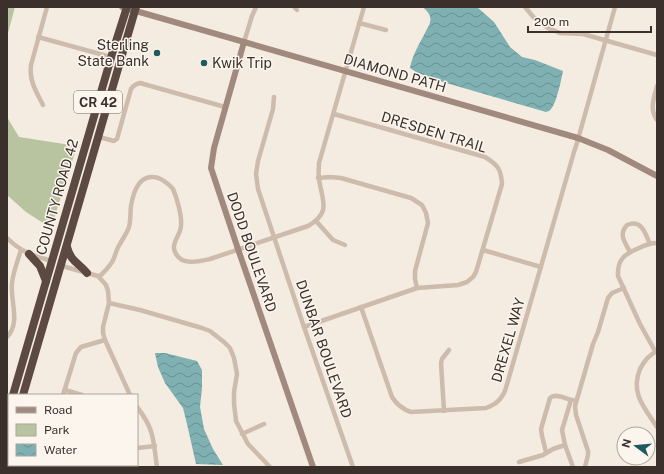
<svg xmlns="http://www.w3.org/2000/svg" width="664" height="474" viewBox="0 0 664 474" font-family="'Public Sans',sans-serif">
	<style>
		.green { fill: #b8c4a0 }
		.water { fill: url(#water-waves) }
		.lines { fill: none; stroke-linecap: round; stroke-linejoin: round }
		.street { stroke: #cdbbac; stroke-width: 4.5 }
		.secondary { stroke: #a18a7d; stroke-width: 6 }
		.highway { stroke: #5c4a42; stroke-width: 8 }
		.poi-dot { fill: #1f5a5e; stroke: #fbf5ee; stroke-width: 1.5 }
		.labels { text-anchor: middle; stroke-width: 3; stroke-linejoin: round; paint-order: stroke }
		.shield { fill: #fbf5ee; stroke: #756b66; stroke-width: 1 }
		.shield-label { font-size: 13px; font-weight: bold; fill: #3b302b }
		.poi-label { font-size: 14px; fill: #3b302b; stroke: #fbf5ee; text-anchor: end }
		.street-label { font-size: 14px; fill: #3b302b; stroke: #fbf5ee }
	</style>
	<defs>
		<pattern id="water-waves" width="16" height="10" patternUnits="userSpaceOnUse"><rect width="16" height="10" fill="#7fb0b2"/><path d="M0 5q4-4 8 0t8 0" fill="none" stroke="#699091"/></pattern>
	</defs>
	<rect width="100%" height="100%" fill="#f4ebe1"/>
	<!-- green -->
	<g class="green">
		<path d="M7 7H15L7 37Z"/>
		<path d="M7 117 19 137 77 146 51 228 26 212 7 195Z"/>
	</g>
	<!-- water -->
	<g class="water">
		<path d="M422 7H477L494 22 510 47 522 57 535 60 563 71C561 80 557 102 551 109 550 111 548 111 546 112L436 80 416 72 410 68C412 55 420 43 426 31 427 28 430 25 430 22 432 16 427 10 422 7Z"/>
		<path d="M155 353H165L197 361 202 370V388L200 407 204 429 213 449 223 465 196 464 187 424 183 408 165 383 158 367Z"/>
	</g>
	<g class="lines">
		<!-- street -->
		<g class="street">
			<path d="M294 7 297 10"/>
			<path d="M525 7 535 19 548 28 560 33 583 34 657 55"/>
			<path d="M359 23 386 30"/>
			<path d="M38 37 111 57"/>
			<path d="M244 42 252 16 256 7"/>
			<path d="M657 86C654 98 649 109 657 120"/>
			<path d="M274 97 273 109 258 161 256 174 258 189 304 327 353 467"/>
			<path d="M43 105C36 91 29 81 31 65L47 7"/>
			<path d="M99 137 114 141 117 139 131 89C133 86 135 84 140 83L225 107"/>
			<path d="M318 178 330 177 341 178 411 198 422 205 426 213 428 223 415 271V279L417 288"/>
			<path d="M316 221 333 240 345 245"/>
			<path d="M7 238C21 252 34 256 52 261"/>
			<path d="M483 250 541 267"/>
			<path d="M630 252C625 242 618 235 627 225 642 219 645 233 650 244"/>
			<path d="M62 266 98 276 106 285 108 291 109 303 103 327V333L105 340 130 395"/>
			<path d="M99 277C105 271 111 266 114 258 116 253 117 248 120 244 123 238 127 233 129 227 131 220 130 213 131 206 133 194 138 176 153 177 160 177 169 184 173 189 177 198 182 216 181 225 181 232 177 236 175 242 173 247 174 251 176 254 183 266 200 261 210 259L308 226C332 212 322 201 319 179 318 174 319 169 319 163L364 7"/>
			<path d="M109 303 140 310 202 328 210 331 224 342 230 348 234 358 237 374 234 392V403L236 421 248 444 270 467"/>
			<path d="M361 307 392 397C397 405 402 409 411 412L486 408C496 404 500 401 505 391L574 152 577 143 582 125 615 7"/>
			<path d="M304 327 417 288 458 285 467 282 473 277 476 272 502 184C501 169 498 165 485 157L334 114"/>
			<path d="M7 337C21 323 10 301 12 283 13 272 18 260 21 250"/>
			<path d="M655 351 640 324 618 276C617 259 625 254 639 248 645 245 650 243 657 243"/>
			<path d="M657 351C649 355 644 361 640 369 630 394 645 408 657 427"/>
			<path d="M65 390 82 395"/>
			<path d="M63 395 76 353 81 347 105 340"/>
			<path d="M573 400H571L562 430 565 445 573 467"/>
			<path d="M137 407C155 430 153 440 157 467"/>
			<path d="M444 411 441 363 442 359 449 350"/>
			<path d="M242 434 264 424"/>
			<path d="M137 448 155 446"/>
			<path d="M546 452 542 436 541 429 550 398C555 393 564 398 571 400"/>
			<path d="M519 462 543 455 553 449 565 445"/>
			<path d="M585 467 588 455V451L576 415 575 406 593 344 598 332 608 298 612 293 624 288"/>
		</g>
		<!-- secondary -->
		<g class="secondary">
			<path d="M122 7 578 138 608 150 657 176"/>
			<path d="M244 42 214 148 211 168 238 249 313 467"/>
		</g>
		<!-- highway -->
		<g class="highway">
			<path d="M67 247C71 262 78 262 87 273"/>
			<path d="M29 254 40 266 46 281"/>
			<path d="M13 395 113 51 127 7"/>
			<path d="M23 395 136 7"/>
			<path d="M7 415 9 409"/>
			<path d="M7 450 9 443"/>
		</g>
	</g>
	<!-- markers -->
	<g class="poi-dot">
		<circle cx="157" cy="53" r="4"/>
		<circle cx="204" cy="63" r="4"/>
	</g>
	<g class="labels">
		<!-- shield labels -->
		<rect class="shield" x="74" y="91" width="48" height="22" rx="3"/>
		<g class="shield-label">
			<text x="98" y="107">CR 42</text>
		</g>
		<!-- poi labels -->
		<g class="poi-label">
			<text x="149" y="50">Sterling<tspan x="149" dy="16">State Bank</tspan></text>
			<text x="212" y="68" text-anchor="start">Kwik Trip</text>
		</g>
		<!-- street labels -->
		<g class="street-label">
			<text transform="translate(395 73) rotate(16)" y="5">DIAMOND PATH</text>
			<text transform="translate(434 132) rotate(17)" y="5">DRESDEN TRAIL</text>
			<text transform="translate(57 197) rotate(-74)" y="5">COUNTY ROAD 42</text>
			<text transform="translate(252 252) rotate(71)" y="5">DODD BOULEVARD</text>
			<text transform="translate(508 340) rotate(-74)" y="5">DREXEL WAY</text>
			<text transform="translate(324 349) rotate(71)" y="5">DUNBAR BOULEVARD</text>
		</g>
	</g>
	<!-- border -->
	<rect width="664" height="474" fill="none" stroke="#3b302b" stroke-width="16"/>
	<!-- legend -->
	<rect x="8" y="394" width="130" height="72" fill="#fbf5ee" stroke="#aea6a0"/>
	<rect x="16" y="407" width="20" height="6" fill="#a18a7d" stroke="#aea6a0"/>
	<text x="44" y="414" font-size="12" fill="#3b302b">Road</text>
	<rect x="16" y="424" width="20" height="12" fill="#b8c4a0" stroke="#aea6a0"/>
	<text x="44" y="434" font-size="12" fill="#3b302b">Park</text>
	<rect x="16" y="444" width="20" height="12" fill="url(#water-waves)" stroke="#aea6a0"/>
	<text x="44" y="454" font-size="12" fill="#3b302b">Water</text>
	<!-- north arrow -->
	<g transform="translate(636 446) rotate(286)"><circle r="19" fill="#fbf5ee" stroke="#aea6a0"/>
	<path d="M0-3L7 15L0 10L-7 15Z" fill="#1f5a5e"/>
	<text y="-6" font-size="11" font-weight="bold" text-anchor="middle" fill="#3b302b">N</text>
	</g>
	<!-- scale -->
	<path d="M528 26v6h123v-6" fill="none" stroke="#3b302b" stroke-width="2"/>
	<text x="534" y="26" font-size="12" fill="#3b302b" stroke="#fbf5ee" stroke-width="3" paint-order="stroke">200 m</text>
</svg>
